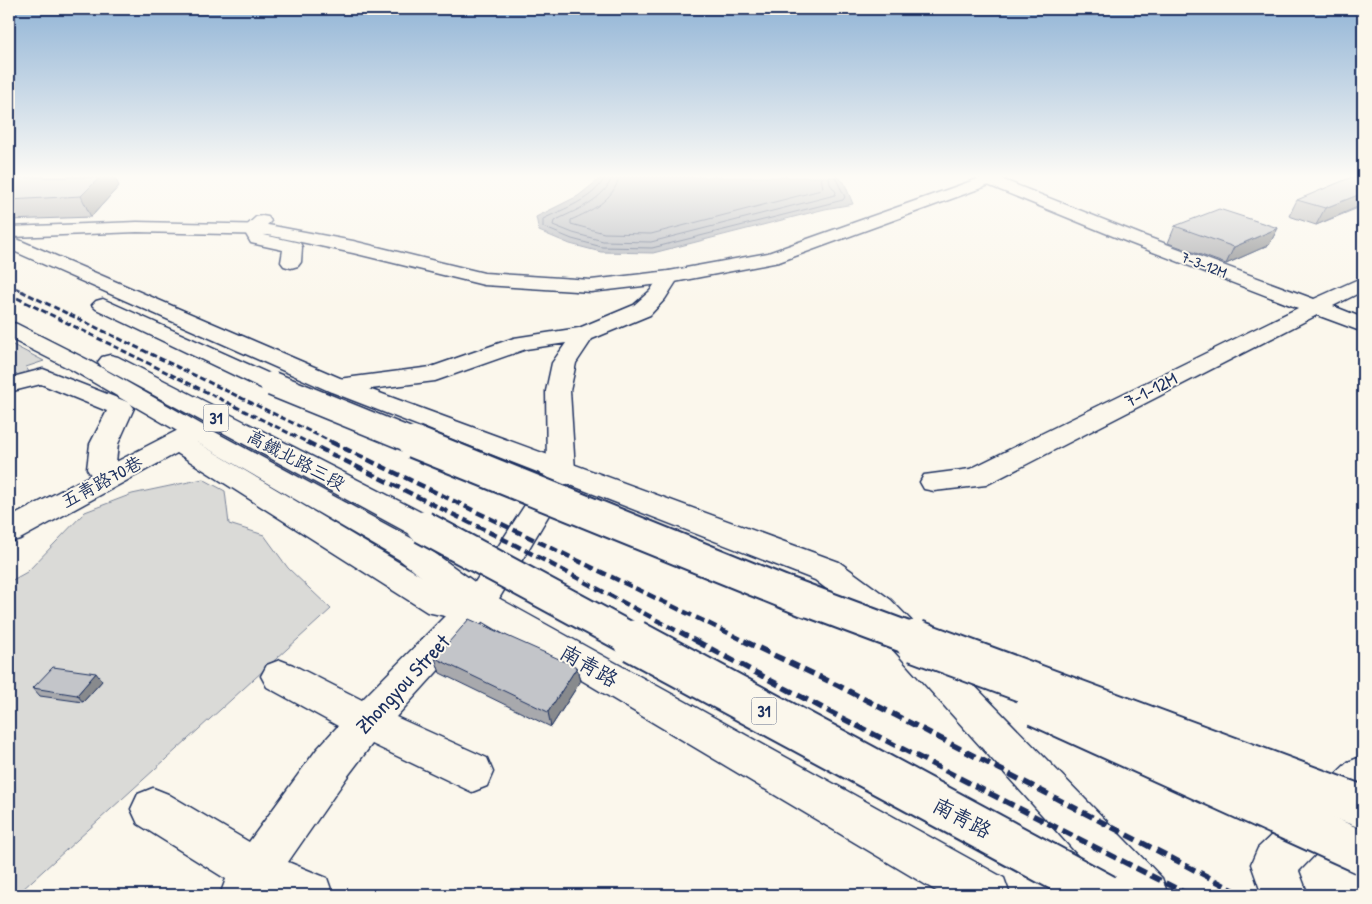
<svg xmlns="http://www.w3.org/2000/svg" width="1372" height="904" viewBox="0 0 1372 904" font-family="'Patrick Hand','LXGW WenKai TC',sans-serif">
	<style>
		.green { fill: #dadad7; stroke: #7a849a }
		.water { fill: #afb3bb; stroke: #747e96 }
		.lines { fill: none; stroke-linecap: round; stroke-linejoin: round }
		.shore { stroke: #566483; stroke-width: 1 }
		.minor-casing { stroke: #1b2f5e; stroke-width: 3 }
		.major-casing { stroke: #1b2f5e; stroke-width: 3 }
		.minor { fill: #fbf7ec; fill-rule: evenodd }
		.major { fill: #fbf7ec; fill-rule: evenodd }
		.rail-far3 { stroke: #1b2f5e; stroke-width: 2.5; stroke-dasharray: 5 2.5; stroke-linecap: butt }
		.rail-far2 { stroke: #1b2f5e; stroke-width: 3; stroke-dasharray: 6 3; stroke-linecap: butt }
		.rail-far1 { stroke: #1b2f5e; stroke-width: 4.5; stroke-dasharray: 9 4.5; stroke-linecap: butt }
		.rail { stroke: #1b2f5e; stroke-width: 5.5; stroke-dasharray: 11 5.5; stroke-linecap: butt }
		.major-bridge-far2-casing { stroke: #1b2f5e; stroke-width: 27; stroke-linecap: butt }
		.major-bridge-far1-casing { stroke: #1b2f5e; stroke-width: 35; stroke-linecap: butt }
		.major-bridge-casing { stroke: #1b2f5e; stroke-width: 45; stroke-linecap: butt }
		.highway-bridge-far1-casing { stroke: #1b2f5e; stroke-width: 35; stroke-linecap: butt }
		.highway-bridge-casing { stroke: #1b2f5e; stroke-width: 45; stroke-linecap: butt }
		.major-bridge-far2 { stroke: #fbf7ec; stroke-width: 24 }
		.major-bridge-far1 { stroke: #fbf7ec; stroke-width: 31 }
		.major-bridge { stroke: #fbf7ec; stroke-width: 41 }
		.highway-bridge-far1 { stroke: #fbf7ec; stroke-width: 31 }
		.highway-bridge { stroke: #fbf7ec; stroke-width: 41 }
		.wall { fill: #a8a9ad; stroke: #1b2f5e }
		.shaded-wall { fill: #888a8d; stroke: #1b2f5e }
		.building { fill: #c3c5c9; stroke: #1b2f5e }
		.labels { text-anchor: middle; stroke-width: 4; stroke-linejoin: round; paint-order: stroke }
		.far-street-label { font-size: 15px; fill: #1b2f5e; stroke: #fbf7ec }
		.shield { fill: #fbf7ec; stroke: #5e6b89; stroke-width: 1 }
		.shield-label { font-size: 16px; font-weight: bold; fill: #1b2f5e }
		.street-label { font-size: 18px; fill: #1b2f5e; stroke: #fbf7ec }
		.near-street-label { font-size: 21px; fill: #1b2f5e; stroke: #fbf7ec }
	</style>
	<rect width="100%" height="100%" fill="#fbf7ec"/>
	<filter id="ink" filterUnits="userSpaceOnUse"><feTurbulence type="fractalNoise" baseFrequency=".02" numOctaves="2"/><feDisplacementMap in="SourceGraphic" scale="10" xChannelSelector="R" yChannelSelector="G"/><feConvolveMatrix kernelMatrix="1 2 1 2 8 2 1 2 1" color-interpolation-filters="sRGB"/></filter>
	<g filter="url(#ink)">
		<!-- green -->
		<g class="green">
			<path d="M9 343 44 361 26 367 31 375 9 381Z"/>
			<path d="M203 479 225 491 229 524 264 535 288 568 331 609 22 890 20 895H9V582L27 572 85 512 132 494Z"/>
		</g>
		<!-- water -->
		<path class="water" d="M602 177H837L844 182 853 204 825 209 653 253 601 252 570 244 539 231 536 217 578 196Z"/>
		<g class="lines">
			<!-- shore -->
			<g class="shore">
				<path d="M605 177C595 199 563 209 543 219V227L572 239 602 247 652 248 843 200 845 197 835 177"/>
				<path d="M612 177C605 200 574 211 554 221L553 225 573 233 603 241 651 242 835 195 836 192 830 184 829 177"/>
				<path d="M619 177C614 200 591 211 571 220V224L604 233 651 234 821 190 823 188 821 177"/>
			</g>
			<defs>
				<g id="minor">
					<path d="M977 177H996L1142 235 1314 299 1363 277V291L1333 306 1363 318V332L1317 315 986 485 934 491 924 489 920 482 924 475 970 469 1298 308 1130 243 983 183Z"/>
					<path d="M262 216 268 217 271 221 262 230 264 235 300 243 302 247 301 262 298 266 291 268 284 266 281 262 283 250 251 243 243 229 256 217Z"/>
					<path d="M669 271 676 273 679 277 665 299 650 315 592 339 576 363 570 391 575 471 491 612 396 717 487 758 493 772 487 786 472 792 372 744 347 777 288 862 327 878 333 895H220L226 879 138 824 131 809 138 794 153 788 168 794 249 842 317 749 338 726 267 687 261 676 267 665 280 660 293 665 362 700 445 616 427 612 177 453 20 539 9 542V518L91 475 87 469 90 444 107 411 41 384 9 392V378L43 369 130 403 134 408 118 444 116 462 184 427 193 425 202 427 206 433 197 442 445 590H470L547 471 546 391 552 363 566 343 526 349 435 381 338 393 329 391 326 386 329 381 338 379 431 367 514 338 579 328 634 305 650 291 662 273Z"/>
					<path d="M1363 756V805L1299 871 1308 895H1262L1251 864 1258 848 1348 762Z"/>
				</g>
				<g id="major">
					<path d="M983 177H1006L1003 180 779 262 669 283 591 292 484 285 353 253 268 235 137 232 12 237 347 381 839 562 891 600 1162 878 1168 895H1114L867 620 815 580 329 391 9 249V227L137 222 268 225 353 241 484 273 591 280 669 271 768 253Z"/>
					<path d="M103 299 281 379 284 384 281 389 272 391 263 389 96 309 92 305 96 301Z"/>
					<path d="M9 322 17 324 88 360 204 426 422 544 491 594 1004 878 1010 895H943L467 612 400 560 72 370 9 338Z"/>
					<path d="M110 355 118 357 434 519 438 527 434 535 423 538 412 535 102 367 98 362 102 357Z"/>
				</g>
			</defs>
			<!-- minor casing -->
			<use href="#minor" class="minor-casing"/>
			<!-- major casing -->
			<use href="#major" class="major-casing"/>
			<!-- minor -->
			<use href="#minor" class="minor"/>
			<!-- major -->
			<use href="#major" class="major"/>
			<!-- rail-far3 -->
			<path class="rail-far3" d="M9 285 24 292"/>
			<!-- rail-far2 -->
			<g class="rail-far2">
				<path d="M21 291 334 443"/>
				<path d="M9 294 309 443"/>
			</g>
			<!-- rail-far1 -->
			<g class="rail-far1">
				<path d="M307 442 517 546 698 642"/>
				<path d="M331 442 747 642"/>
			</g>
			<!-- rail -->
			<g class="rail">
				<path d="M696 641 830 712 1189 895"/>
				<path d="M744 641 839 686 1243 895"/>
			</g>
			<defs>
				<path id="major-bridge-far2" d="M272 384 417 443"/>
				<g id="major-bridge-far1">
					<path d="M414 442 806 601"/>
					<path d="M423 527 636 642"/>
				</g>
				<g id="major-bridge">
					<path d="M634 641 1105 895"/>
					<path d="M1037 705 1363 853"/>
				</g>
				<path id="highway-bridge-far1" d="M785 592 919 642"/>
				<path id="highway-bridge" d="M916 641 1363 807"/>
			</defs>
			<!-- major-bridge-far2 casing -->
			<use href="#major-bridge-far2" class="major-bridge-far2-casing"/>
			<!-- major-bridge-far1 casing -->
			<use href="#major-bridge-far1" class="major-bridge-far1-casing"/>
			<!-- major-bridge casing -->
			<use href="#major-bridge" class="major-bridge-casing"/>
			<!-- highway-bridge-far1 casing -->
			<use href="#highway-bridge-far1" class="highway-bridge-far1-casing"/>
			<!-- highway-bridge casing -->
			<use href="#highway-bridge" class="highway-bridge-casing"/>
			<!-- major-bridge-far2 -->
			<use href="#major-bridge-far2" class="major-bridge-far2"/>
			<!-- major-bridge-far1 -->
			<use href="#major-bridge-far1" class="major-bridge-far1"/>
			<!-- major-bridge -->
			<use href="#major-bridge" class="major-bridge"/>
			<!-- highway-bridge-far1 -->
			<use href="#highway-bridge-far1" class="highway-bridge-far1"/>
			<!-- highway-bridge -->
			<use href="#highway-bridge" class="highway-bridge"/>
		</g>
		<!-- wall -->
		<g class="wall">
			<path d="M9 177 119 186 91 217 9 220Z"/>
			<path d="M1363 177V206L1316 225 1289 216 1297 200Z"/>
			<path d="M1175 226 1278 228 1269 245 1226 264 1168 243Z"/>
			<path d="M435 658 577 667 580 682 551 727 440 673Z"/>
			<path d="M102 681 83 702 40 696 33 688Z"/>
		</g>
		<!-- shaded-wall -->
		<g class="shaded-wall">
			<path d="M100 177H115L119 186 91 217 81 196Z"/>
			<path d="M1363 193V204L1362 205 1316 225 1325 208Z"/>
			<path d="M1278 228 1269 245 1226 264 1234 247Z"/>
			<path d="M577 667 580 682 551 727 548 712Z"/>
			<path d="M96 673 102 681 83 702 77 695Z"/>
		</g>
		<!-- building -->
		<g class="building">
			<path d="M9 177H100L81 196 9 200Z"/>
			<path d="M1352 177H1363V193L1325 208 1297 200Z"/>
			<path d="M1219 209 1278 228 1234 247 1175 226Z"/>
			<path d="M469 619 577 667 548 712 435 658Z"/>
			<path d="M53 667 96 673 77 695 33 688Z"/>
		</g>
	</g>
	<!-- sky -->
	<linearGradient id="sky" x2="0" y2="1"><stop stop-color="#91b4d6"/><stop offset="0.58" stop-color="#fdfbf6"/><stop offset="1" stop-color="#fdfbf6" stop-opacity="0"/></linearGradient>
	<rect width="1372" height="304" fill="url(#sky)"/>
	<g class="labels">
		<!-- far-street labels -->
		<g class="far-street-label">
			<text transform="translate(1204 265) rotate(21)" y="5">7-3-12M</text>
		</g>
		<!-- shield labels -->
		<g class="shield">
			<rect x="203.5" y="404.5" width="25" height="27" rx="4"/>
			<rect x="751.5" y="697.5" width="25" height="27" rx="4"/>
		</g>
		<g class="shield-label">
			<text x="216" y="424">31</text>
			<text x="764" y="717">31</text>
		</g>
		<!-- street labels -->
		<g class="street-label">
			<text transform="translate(1151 390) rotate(-27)" y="6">7-1-12M</text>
			<text transform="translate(296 460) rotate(28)" y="6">高鐵北路三段</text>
			<text transform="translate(102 482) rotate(-28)" y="6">五青路70巷</text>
		</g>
		<!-- near-street labels -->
		<g class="near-street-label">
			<text transform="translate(589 666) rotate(30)" y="7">南青路</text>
			<text transform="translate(403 684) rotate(-47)" y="7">Zhongyou Street</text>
			<text transform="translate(962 818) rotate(28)" y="7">南青路</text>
		</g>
	</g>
	<!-- margin -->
	<rect width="1372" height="904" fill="none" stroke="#fbf7ec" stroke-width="30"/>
	<rect x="15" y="15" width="1342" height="874" fill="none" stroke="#1b2f5e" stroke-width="2" filter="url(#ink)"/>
</svg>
